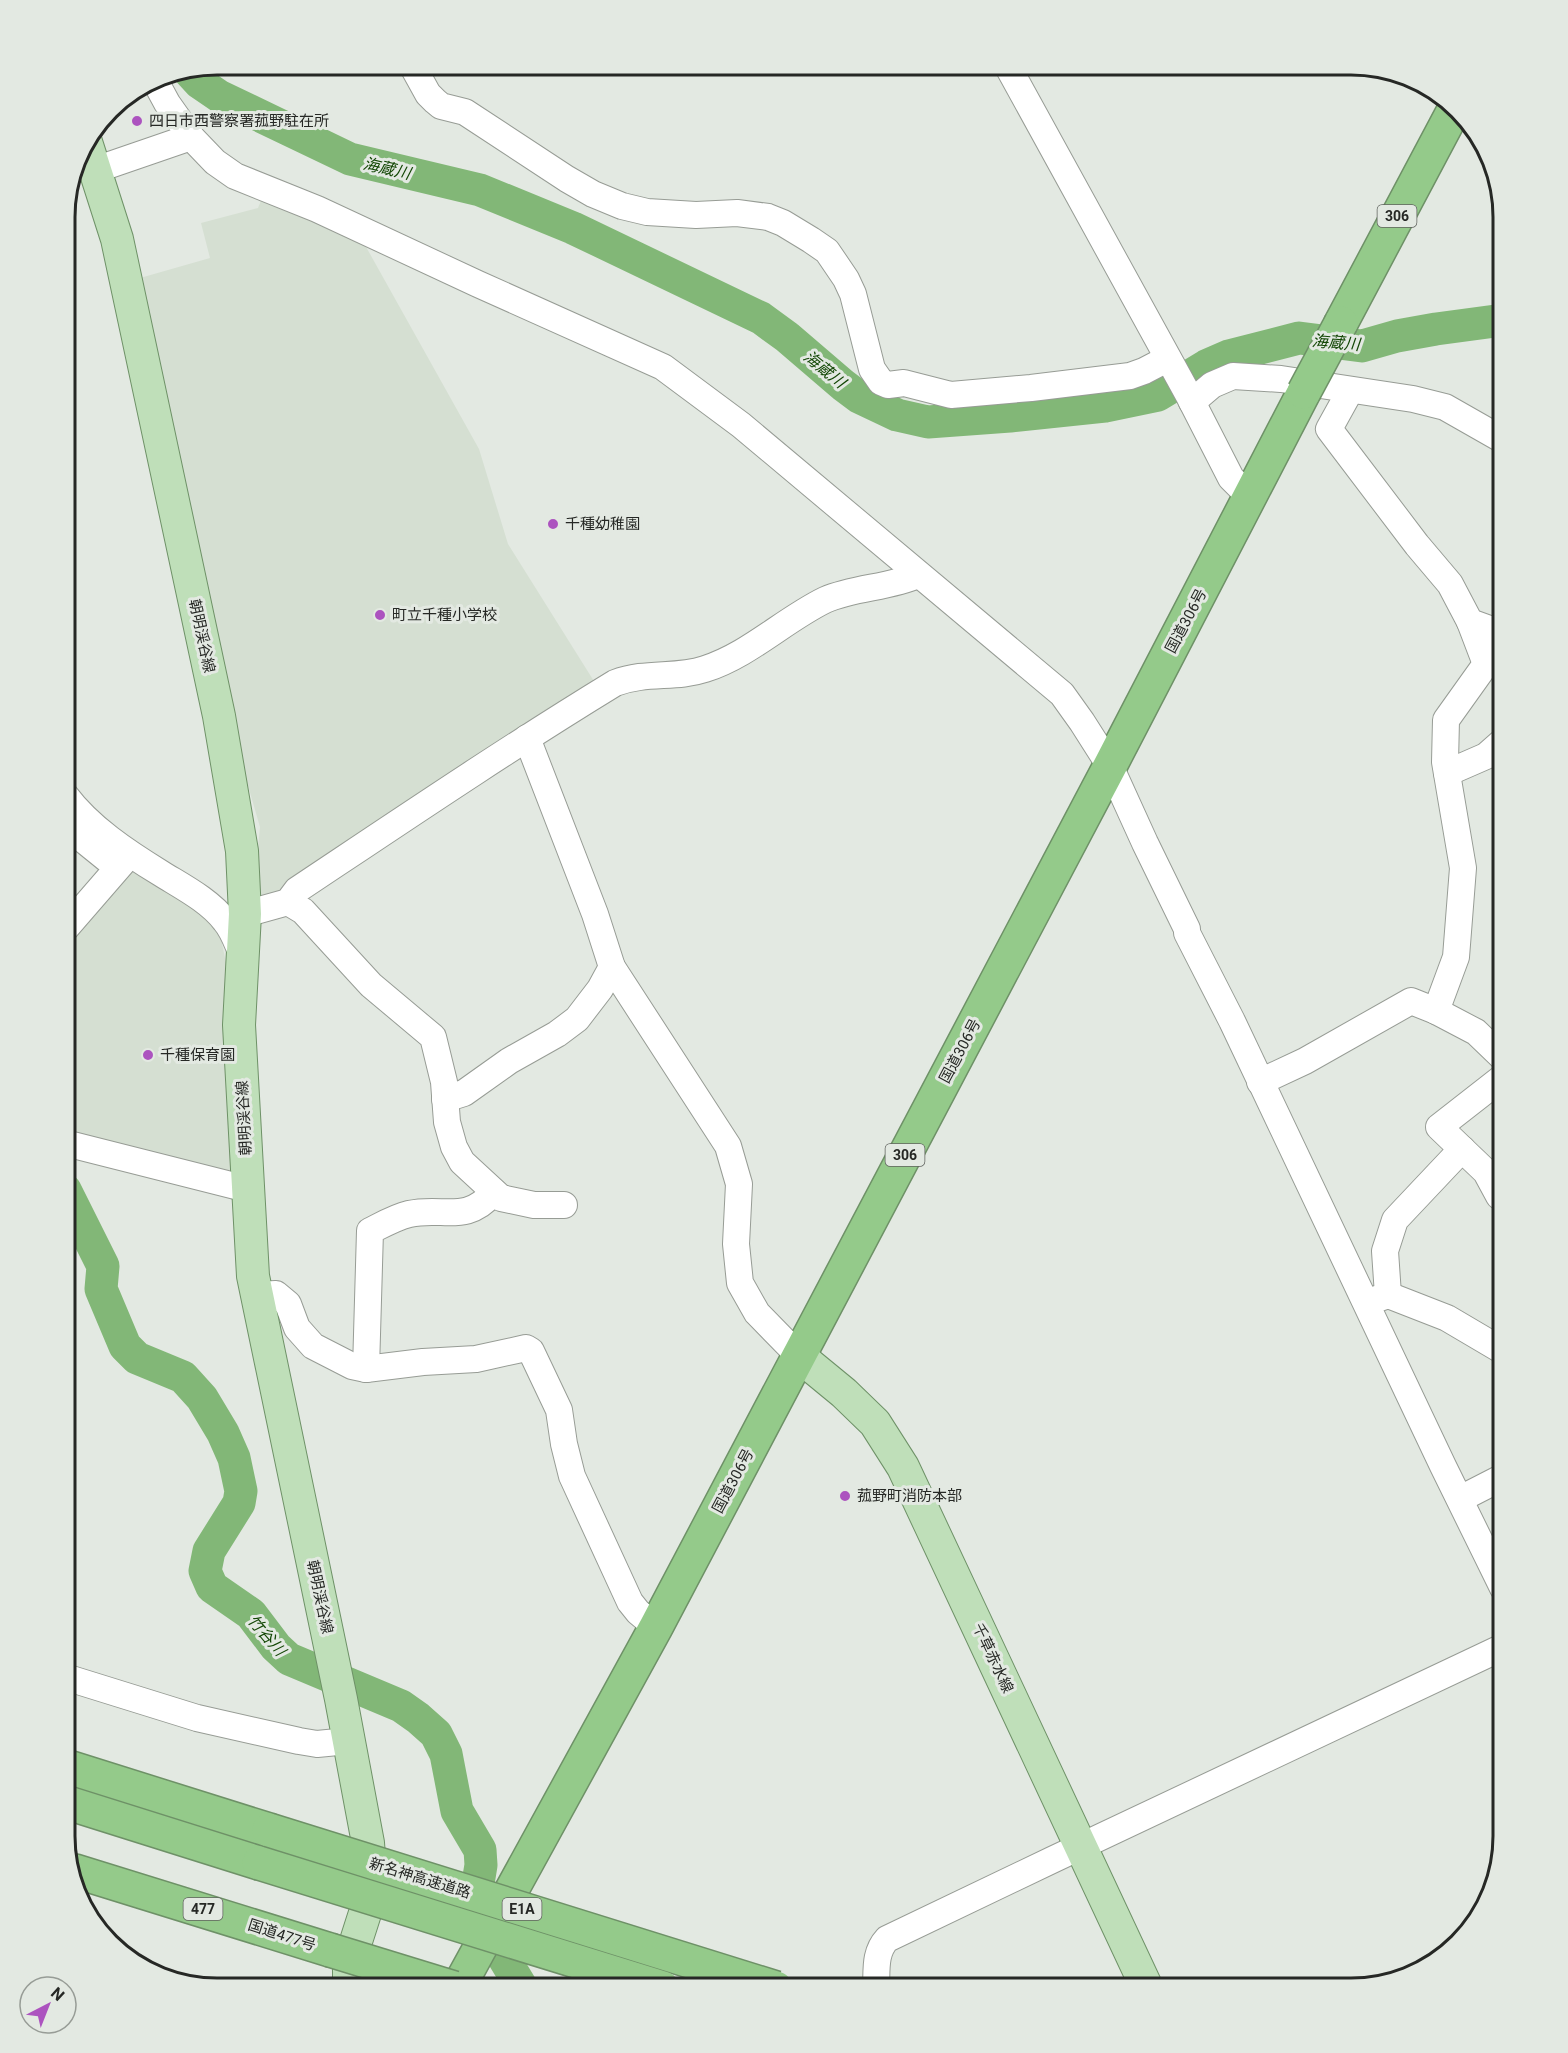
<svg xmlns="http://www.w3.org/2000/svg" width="1568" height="2053" viewBox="0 0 1568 2053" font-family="Roboto,'Noto Sans JP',sans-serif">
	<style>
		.built { fill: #d5dfd2 }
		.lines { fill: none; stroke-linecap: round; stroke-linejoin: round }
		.river { stroke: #82b777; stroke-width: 33 }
		.minor-casing { stroke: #979c95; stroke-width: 28 }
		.major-casing { stroke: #6e9167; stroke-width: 34 }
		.highway-casing { stroke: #6e9167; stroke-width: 36 }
		.minor { stroke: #fff; stroke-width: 26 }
		.major { stroke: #bfdfb9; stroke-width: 32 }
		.highway { stroke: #94ca8a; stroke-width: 33 }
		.highway-bridge-casing { stroke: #6e9167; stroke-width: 36; stroke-linecap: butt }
		.highway-bridge { stroke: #94ca8a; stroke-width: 33 }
		.poi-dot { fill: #ac53bf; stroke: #e3e9e2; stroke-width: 2 }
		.labels { text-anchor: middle; stroke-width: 6; stroke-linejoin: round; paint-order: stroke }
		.shield { fill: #e3e9e2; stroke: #5f625e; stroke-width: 1.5 }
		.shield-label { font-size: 14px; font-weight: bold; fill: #262825 }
		.poi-label { font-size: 15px; fill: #262825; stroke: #e3e9e2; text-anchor: start }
		.street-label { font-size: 15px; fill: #262825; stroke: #e3e9e2 }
		.water-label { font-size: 16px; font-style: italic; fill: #134705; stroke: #e3e9e2 }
		.rim { fill: none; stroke: #262825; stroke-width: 3 }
	</style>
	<rect width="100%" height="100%" fill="#e3e9e2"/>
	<!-- built -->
	<g class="built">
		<path d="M262 198 365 245 479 449 508 544 597 686 279 896 257 903 255 878 260 827 232 730 140 278 210 258 201 223 258 208Z"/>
		<path d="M133 868 206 914 220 934 229 977 235 1169 223 1173 65 1132V940Z"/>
	</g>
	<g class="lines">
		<!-- river -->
		<g class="river">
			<path d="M188 70 200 83 219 96 350 159 480 190 573 228 761 318 787 337 843 385 859 397 897 415 928 422 1010 416 1105 406 1158 395 1206 366 1229 356 1299 338 1362 346 1397 336 1436 329 1503 320"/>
			<path d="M65 1190 103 1266 101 1289 125 1346 137 1358 183 1377 202 1398 223 1433 234 1458 241 1491 239 1503 209 1551 205 1571 212 1587 251 1614 276 1647 289 1659 401 1706 418 1718 436 1734 446 1754 457 1811 480 1850 481 1865 475 1902 479 1917 522 1988"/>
		</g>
		<defs>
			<g id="minor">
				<path d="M412 65 428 94 435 101 441 106 465 112 567 179 593 194 622 206 647 212 696 215 737 213 768 217 783 223 811 240 827 251 846 279 853 294 872 369 881 382 888 385 904 383 951 395 1031 388 1130 376 1144 371 1167 359"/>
				<path d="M1007 65 1189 396 1231 478 1250 497"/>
				<path d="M154 79 167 103 191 137 215 162 235 176 317 209 478 284 663 367 741 425 1062 694 1082 722 1110 766 1145 843 1187 929V933L1232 1021 1443 1466 1503 1588"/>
				<path d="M95 170 191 137"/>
				<path d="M1350 391 1329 429 1417 545 1450 584 1470 622 1503 634"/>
				<path d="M1192 402 1212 385 1233 376 1281 379 1413 399 1445 407 1503 440"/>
				<path d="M527 738 595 914 612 967 728 1146 739 1184 736 1244 740 1283 757 1313 799 1356"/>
				<path d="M1447 773 1486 756 1503 741"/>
				<path d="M65 795C90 828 126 852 162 874 183 887 210 901 225 921 233 930 237 943 242 954"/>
				<path d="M65 825 107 859"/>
				<path d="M288 902 303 911 371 985 433 1037 444 1082 447 1122 454 1147 462 1162 501 1198 534 1205H564"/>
				<path d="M245 914 288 902 297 890C402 820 507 749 615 683 647 671 675 679 705 669 749 655 784 620 825 600 855 587 889 588 918 575"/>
				<path d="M65 929 130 854"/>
				<path d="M1436 1011 1456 957 1463 868 1445 762 1446 720 1486 664 1470 622"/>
				<path d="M1260 1082 1305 1061 1411 1001 1436 1011 1476 1032 1503 1058"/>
				<path d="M445 1099 464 1093 509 1061 557 1034 577 1019 600 989 612 967"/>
				<path d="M65 1143 247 1189"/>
				<path d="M1503 1199 1499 1196 1486 1172 1439 1127 1503 1077"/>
				<path d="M257 1295 276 1294 288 1304 297 1328 313 1346 352 1366 366 1369 423 1362 476 1359 526 1348 531 1351 559 1410 564 1444 572 1476 630 1602 638 1612 656 1627"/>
				<path d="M1388 1295 1385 1251 1395 1220 1462 1149"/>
				<path d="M1374 1300 1388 1295 1447 1318 1503 1351"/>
				<path d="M366 1369 370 1231C382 1225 396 1217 409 1214 444 1206 465 1225 494 1192"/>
				<path d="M1460 1499 1503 1477"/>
				<path d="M65 1677 197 1718 299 1741 317 1744 348 1741"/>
				<path d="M876 1988C877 1971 874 1953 887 1939L1052 1860 1503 1647"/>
			</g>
			<g id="major">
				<path d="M86 142 117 239 219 716 242 851 245 914 239 1025 253 1276 341 1699 368 1843 371 1881 366 1910 349 1963V1988"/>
				<path d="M799 1356 844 1393 875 1423 903 1467 1147 1988"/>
			</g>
			<g id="highway">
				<path d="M1341 323 1454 110"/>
				<path d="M65 1766 269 1830"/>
				<path d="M65 1802 259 1863"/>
				<path d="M75 1871 330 1950"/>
				<path d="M458 1988 656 1627 1110 766 1304 392"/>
			</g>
		</defs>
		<!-- minor casing -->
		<use href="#minor" class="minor-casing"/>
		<!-- major casing -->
		<use href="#major" class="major-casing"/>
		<!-- highway casing -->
		<use href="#highway" class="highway-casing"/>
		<!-- minor -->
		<use href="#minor" class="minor"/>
		<!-- major -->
		<use href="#major" class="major"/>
		<!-- highway -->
		<use href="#highway" class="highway"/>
		<defs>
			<g id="highway-bridge">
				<path d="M1304 392 1341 323"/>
				<path d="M269 1830 776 1988"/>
				<path d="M259 1863 663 1988"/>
				<path d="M330 1950 454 1988"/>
			</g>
		</defs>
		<!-- highway-bridge casing -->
		<use href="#highway-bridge" class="highway-bridge-casing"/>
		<!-- highway-bridge -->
		<use href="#highway-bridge" class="highway-bridge"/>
	</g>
	<!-- markers -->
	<g class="poi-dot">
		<circle cx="137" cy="121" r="6"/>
		<circle cx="553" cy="524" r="6"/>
		<circle cx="380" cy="615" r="6"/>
		<circle cx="148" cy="1055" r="6"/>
		<circle cx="845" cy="1496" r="6"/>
	</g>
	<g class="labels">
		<!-- shield labels -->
		<g class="shield">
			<rect x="1377.5" y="205" width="39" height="22" rx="4.5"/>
			<rect x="885.5" y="1144" width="39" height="22" rx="4.5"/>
			<rect x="183.5" y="1898" width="39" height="22" rx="4.5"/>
			<rect x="502.5" y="1898" width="39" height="22" rx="4.5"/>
		</g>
		<g class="shield-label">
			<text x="1397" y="221">306</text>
			<text x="905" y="1160">306</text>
			<text x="203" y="1914">477</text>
			<text x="522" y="1914">E1A</text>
		</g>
		<!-- poi labels -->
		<g class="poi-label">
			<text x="149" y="126">四日市西警察署菰野駐在所</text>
			<text x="565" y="529">千種幼稚園</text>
			<text x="392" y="620">町立千種小学校</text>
			<text x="160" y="1060">千種保育園</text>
			<text x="857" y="1501">菰野町消防本部</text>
		</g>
		<!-- street labels -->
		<g class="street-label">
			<text transform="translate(1186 621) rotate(-62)" y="5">国道306号</text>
			<text transform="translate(202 636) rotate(78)" y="5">朝明渓谷線</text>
			<text transform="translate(960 1051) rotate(-62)" y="5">国道306号</text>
			<text transform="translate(244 1118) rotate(-93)" y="5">朝明渓谷線</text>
			<text transform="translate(733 1481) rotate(-62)" y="5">国道306号</text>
			<text transform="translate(320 1597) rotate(78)" y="5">朝明渓谷線</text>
			<text transform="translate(993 1658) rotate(65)" y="5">千草赤水線</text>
			<text transform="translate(420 1878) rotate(17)" y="5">新名神高速道路</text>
			<text transform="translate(282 1935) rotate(18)" y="5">国道477号</text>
		</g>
		<!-- water labels -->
		<g class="water-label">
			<text transform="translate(387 168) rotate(13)" y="6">海蔵川</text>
			<text transform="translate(1336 342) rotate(5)" y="6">海蔵川</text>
			<text transform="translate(825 369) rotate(39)" y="6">海蔵川</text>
			<text transform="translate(267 1635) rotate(49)" y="6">竹谷川</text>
		</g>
	</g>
	<!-- crop -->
	<path d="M0 0H1568V2053H0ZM217 75H1351A142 142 0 0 1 1493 217V1836A142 142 0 0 1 1351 1978H217A142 142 0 0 1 75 1836V217A142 142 0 0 1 217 75Z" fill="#e3e9e2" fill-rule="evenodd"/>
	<path class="rim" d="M217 75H1351A142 142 0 0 1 1493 217V1836A142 142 0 0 1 1351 1978H217A142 142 0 0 1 75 1836V217A142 142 0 0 1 217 75Z"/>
	<!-- north arrow -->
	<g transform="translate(48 2005) rotate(42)"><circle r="28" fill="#e3e9e2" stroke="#979c96" stroke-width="1.5"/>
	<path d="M0-4.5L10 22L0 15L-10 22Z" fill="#ac53bf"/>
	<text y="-9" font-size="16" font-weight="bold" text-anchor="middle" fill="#262825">N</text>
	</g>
</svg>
